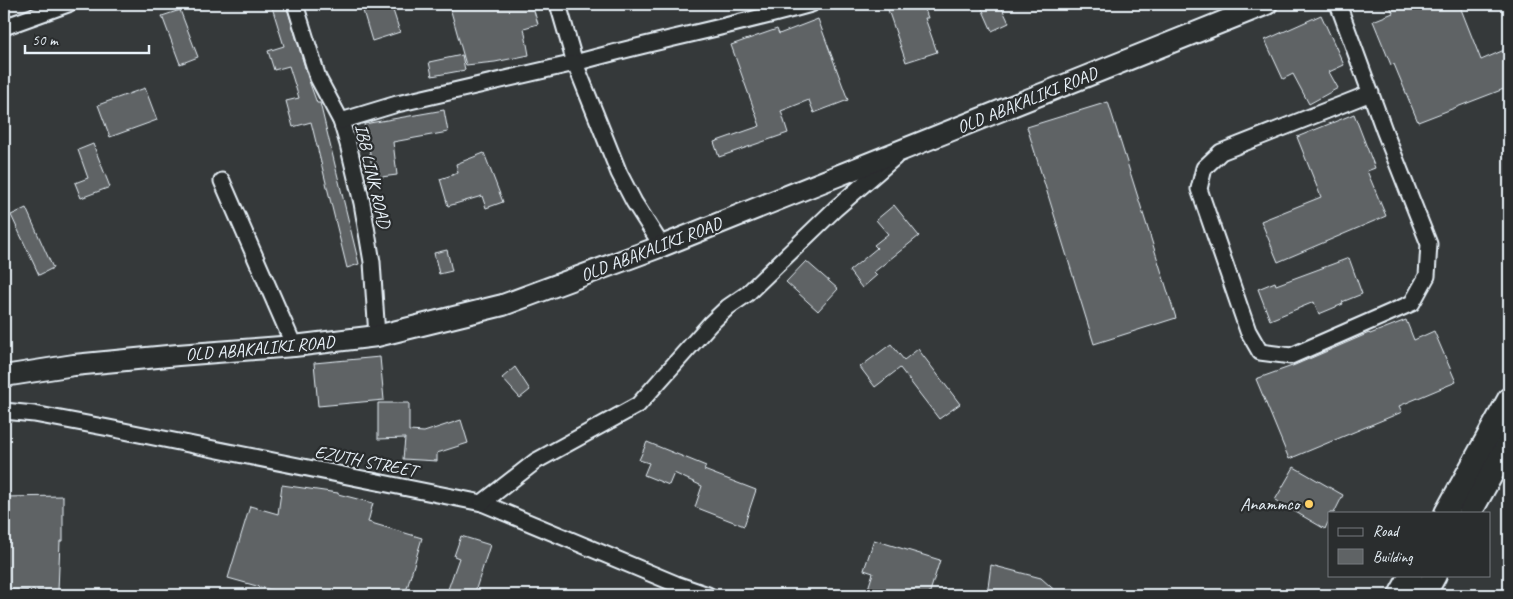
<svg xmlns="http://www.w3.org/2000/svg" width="1513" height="599" viewBox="0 0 1513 599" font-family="Caveat,sans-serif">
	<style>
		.building { fill: #5f6365; stroke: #e8f1f8 }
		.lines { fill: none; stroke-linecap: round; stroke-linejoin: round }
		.street-casing { stroke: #e8f1f8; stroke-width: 19 }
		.secondary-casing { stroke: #e8f1f8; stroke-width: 24 }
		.primary-casing { stroke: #e8f1f8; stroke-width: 26 }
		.street { stroke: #2a2d2e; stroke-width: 15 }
		.secondary { stroke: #2a2d2e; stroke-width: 20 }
		.primary { stroke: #2a2d2e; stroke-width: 22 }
		.poi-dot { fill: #ffd166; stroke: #2a2d2e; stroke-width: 2 }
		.labels { text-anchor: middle; stroke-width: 4.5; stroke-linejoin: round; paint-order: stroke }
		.street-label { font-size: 18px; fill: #e8f1f8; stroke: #2a2d2e }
		.poi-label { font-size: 18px; fill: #e8f1f8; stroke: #2a2d2e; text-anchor: end }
	</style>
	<rect width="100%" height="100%" fill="#35393a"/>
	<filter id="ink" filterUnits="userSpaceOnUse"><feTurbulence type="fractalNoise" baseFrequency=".02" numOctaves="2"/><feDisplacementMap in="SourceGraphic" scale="10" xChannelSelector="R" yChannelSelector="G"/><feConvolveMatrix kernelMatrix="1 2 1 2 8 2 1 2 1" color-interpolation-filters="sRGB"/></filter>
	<g filter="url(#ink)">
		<!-- building -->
		<g class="building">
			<path d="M271 4H286L309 81 317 103H320L359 264 347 268 311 122 293 127 286 101 299 98 289 66 274 70 268 51 284 46Z"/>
			<path d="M361 4H391L400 32 372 41Z"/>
			<path d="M449 4H532L538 24 524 28 529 55 495 62 466 65Z"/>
			<path d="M886 4H923L928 18H925L937 52 906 62Z"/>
			<path d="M980 4H1000L1009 23 992 31Z"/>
			<path d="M1389 4H1459L1481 60 1509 48V87L1418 122 1394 64 1391 65 1373 21 1393 13Z"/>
			<path d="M180 10 198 57 180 64 162 16Z"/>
			<path d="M1321 15 1344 65 1329 72 1338 88 1309 104 1293 74 1283 79 1265 40Z"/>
			<path d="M818 19 848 100 814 113 809 100 781 111 788 133 719 157 714 142 760 126 731 45 777 29 779 34Z"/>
			<path d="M462 55 465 70 432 76 429 62Z"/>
			<path d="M145 88 157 120 110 137 98 105Z"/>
			<path d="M1108 102 1176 318 1094 344 1027 127Z"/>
			<path d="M444 110 448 132 393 142 397 175 373 178 369 146H368L364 124Z"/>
			<path d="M1354 114 1375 168 1367 171 1386 216 1278 262 1261 221 1321 197 1297 137Z"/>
			<path d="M93 144 110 187 81 198 75 183 88 178 78 150Z"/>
			<path d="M484 153 503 202 486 208 482 196 448 206 440 179 458 173 456 164Z"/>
			<path d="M894 205 919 236 874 272 877 275 862 288 849 271 877 248 874 245 888 234 876 220Z"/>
			<path d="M26 208 53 268 39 275 11 215Z"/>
			<path d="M447 250 452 271 439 274 434 253Z"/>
			<path d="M1349 258 1362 294 1342 302 1343 304 1319 314 1314 302 1270 320 1258 289 1275 282 1276 285Z"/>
			<path d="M806 261 838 289 818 311 786 282Z"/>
			<path d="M1406 320 1414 340 1434 331 1456 382 1399 406 1402 412 1289 459 1256 379 1295 365 1369 333 1370 334Z"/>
			<path d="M891 344 904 360 918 349 960 404 939 419 900 368 875 387 860 367Z"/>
			<path d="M380 357 384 400 318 406 314 363Z"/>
			<path d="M515 367 530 390 520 398 502 378Z"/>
			<path d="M378 403H409V431L424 432 461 420 468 443 437 453V461L403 459 405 438 378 439Z"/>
			<path d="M647 442 706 466 704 470 756 490 744 526 695 507 702 486 674 473 669 485 644 475 649 463 639 460Z"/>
			<path d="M1294 467 1343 495 1334 513H1329V520L1325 529 1275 500Z"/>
			<path d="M282 485 338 493V494L373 503 368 522 422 538 405 595H289L228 578 250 506 278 514Z"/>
			<path d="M63 496V541H60L58 591 4 590V497Z"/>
			<path d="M461 536 490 545 474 595H446L459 558 454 556Z"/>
			<path d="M874 540 940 560 929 595H866L873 573 864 570Z"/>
			<path d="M991 565 1041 578 1060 595H987Z"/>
		</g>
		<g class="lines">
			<defs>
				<g id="street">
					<path d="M295 4 318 78 341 121 348 144 362 203 372 262 377 336"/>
					<path d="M558 4 575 63C653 41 733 26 811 4"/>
					<path d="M1338 4 1384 130 1429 244 1427 276 1412 303 1291 356 1260 352 1248 331 1199 189 1204 168 1221 152 1371 93"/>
					<path d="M4 27 68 4"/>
					<path d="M341 121 397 104 575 63 619 173 634 202 662 246"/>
					<path d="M222 181 294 346"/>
					<path d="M4 411 34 414 109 428 482 503 676 584 708 595"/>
					<path d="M482 503 536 461 638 405 710 324 728 307 747 294 835 209 895 157"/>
				</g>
				<path id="secondary" d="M4 376 74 365 178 355 294 346 377 336 503 305 662 246 1267 4"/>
				<g id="primary">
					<path d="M1446 513 1509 399"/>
					<path d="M1470 513 1509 443"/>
					<path d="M1400 595 1411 575"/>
					<path d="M1424 595 1435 575"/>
				</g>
			</defs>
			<!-- street casing -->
			<use href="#street" class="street-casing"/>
			<!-- secondary casing -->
			<use href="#secondary" class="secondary-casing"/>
			<!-- primary casing -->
			<use href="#primary" class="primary-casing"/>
			<!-- street -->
			<use href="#street" class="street"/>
			<!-- secondary -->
			<use href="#secondary" class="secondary"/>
			<!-- primary -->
			<use href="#primary" class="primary"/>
		</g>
	</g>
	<!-- markers -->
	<circle class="poi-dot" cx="1309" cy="504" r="5"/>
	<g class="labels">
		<!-- street labels -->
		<g class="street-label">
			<text transform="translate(1027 100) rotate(-22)" y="6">OLD ABAKALIKI ROAD</text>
			<text transform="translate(373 176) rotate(77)" y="6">IBB LINK ROAD</text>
			<text transform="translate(651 249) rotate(-21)" y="6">OLD ABAKALIKI ROAD</text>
			<text transform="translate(260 348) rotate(-5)" y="6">OLD ABAKALIKI ROAD</text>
			<text transform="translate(366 461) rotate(11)" y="6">EZUTH STREET</text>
		</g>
		<!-- poi labels -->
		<g class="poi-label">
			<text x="1299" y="510">Anammco</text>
		</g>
	</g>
	<!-- margin -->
	<rect width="1513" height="599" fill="none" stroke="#2a2d2e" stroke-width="20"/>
	<rect x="10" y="10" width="1493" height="579" fill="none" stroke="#e8f1f8" stroke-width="2" filter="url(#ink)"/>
	<!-- legend -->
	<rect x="1328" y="512" width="162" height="65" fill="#2a2d2e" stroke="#767b7f"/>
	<rect x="1338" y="528" width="25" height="8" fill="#2a2d2e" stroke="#767b7f"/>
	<text x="1373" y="536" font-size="15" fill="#e8f1f8">Road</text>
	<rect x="1338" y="549" width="25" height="15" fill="#5f6365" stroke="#767b7f"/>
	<text x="1373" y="562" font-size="15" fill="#e8f1f8">Building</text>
	<!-- scale -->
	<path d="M25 45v8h124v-8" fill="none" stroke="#e8f1f8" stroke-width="2.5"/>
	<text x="32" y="45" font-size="15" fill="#e8f1f8" stroke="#2a2d2e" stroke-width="4" paint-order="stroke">50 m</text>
</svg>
